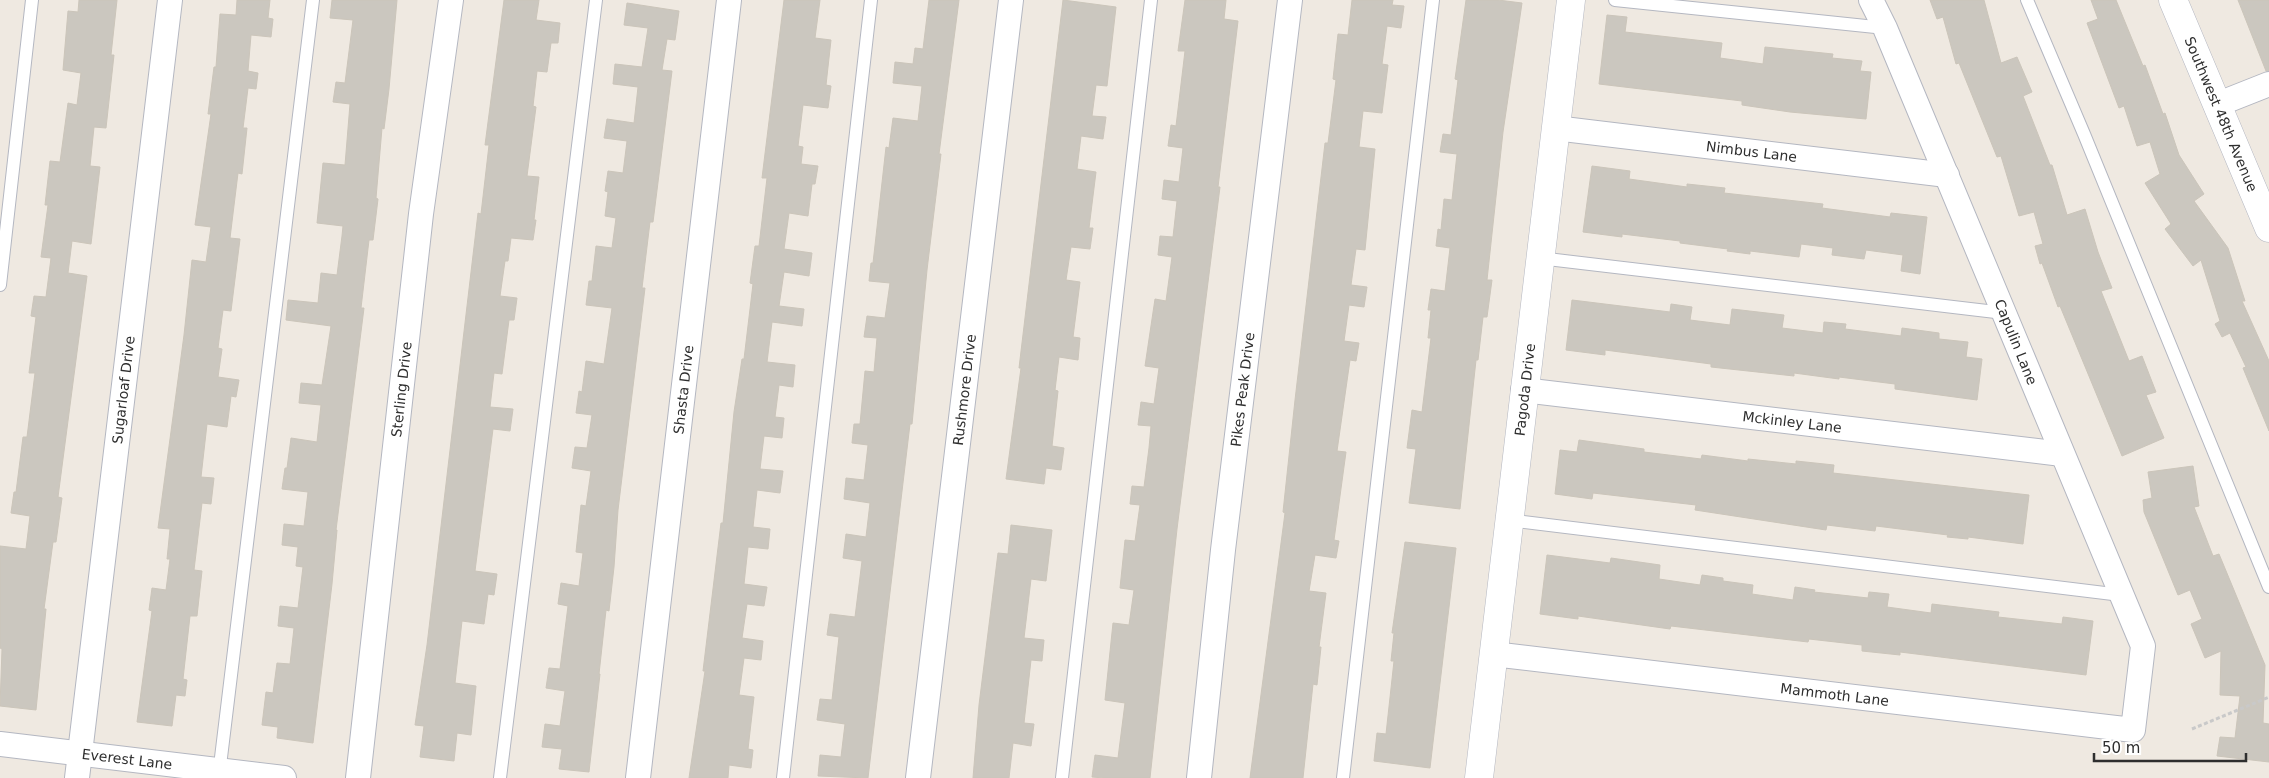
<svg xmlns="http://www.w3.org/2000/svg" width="2269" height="778" viewBox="0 0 2269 778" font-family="'DejaVu Sans',sans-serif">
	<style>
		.building { fill: #cbc7bf; stroke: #cbc5ba }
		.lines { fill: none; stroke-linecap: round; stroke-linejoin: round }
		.service-casing { stroke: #b4b7c1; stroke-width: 14 }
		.minor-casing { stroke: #b4b7c1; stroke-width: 26 }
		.tertiary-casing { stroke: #b4b7c1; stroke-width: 29 }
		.path { stroke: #c9c9c9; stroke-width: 3; stroke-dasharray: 4 2.5; stroke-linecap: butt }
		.service { stroke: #fff; stroke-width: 12 }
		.minor { stroke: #fff; stroke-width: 24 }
		.tertiary { stroke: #fff; stroke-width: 28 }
		.labels { text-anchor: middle; stroke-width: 4.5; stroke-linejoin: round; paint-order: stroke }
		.street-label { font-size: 14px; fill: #2e2e2e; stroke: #fff }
	</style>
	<rect width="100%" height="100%" fill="#efe9e1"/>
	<!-- building -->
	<g class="building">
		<path d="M79 0H117L111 55H114L106 128 94 127 90 166 100 167 91 244 72 241 68 273 87 276 58 497 62 498 56 542H53L44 609H46L36 710 0 706 2 649 0 648V546L26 549 30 516 11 513 14 492H16L23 437H27L35 373H29L36 317 31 316 34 296 46 297 51 258 41 257 48 205H45L50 161 60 162 68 103 77 105 81 73 63 70 68 11 78 12Z"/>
		<path d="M237 0H270L268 18 273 19 271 37 251 35 248 71 258 73 256 89 248 88 243 128H247L242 174 238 173 230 238 240 239 231 311 223 310 218 348 222 349 218 377 239 380 236 397 231 396 227 427 207 424 201 477 214 478 211 504 202 503 194 570 202 571 197 616H190L183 679 187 680 185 696 176 695 172 726 137 722 152 611 149 610 152 588 166 590 170 559H167L170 529 158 528 184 335 192 260 206 262 211 227 195 225 211 114H208L214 67H216L220 14 236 15Z"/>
		<path d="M332 0H397L389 89 384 129 382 128 376 198 378 199 373 240H369L361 308H364L336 530H337L332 584 313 743 277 738 278 727 262 725 266 692 273 693 277 663 290 664 294 628 278 626 280 606 298 608 303 567 296 566 298 547 282 545 284 524 304 526 308 492 282 489 285 468H287L291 438 317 442 321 405 299 403 301 383 322 385 331 326 286 320 288 300 318 303 321 273 337 275 342 236 343 226 317 223 323 163 345 165 350 104 333 102 336 82 345 83 353 20 330 18Z"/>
		<path d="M504 0H539L536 20 560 23 558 43H551L547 72 537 71 533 106 536 107 527 176 539 177 534 220H536L533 240 511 238 508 261H505L500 296 517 298 514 320H509L502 374 494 373 490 407 513 409 510 431 493 429 475 571 497 574 494 595 488 594 484 624 462 621 455 683 476 686 471 735 457 733 454 761 420 757 424 726 415 725 427 645 478 213 481 214 489 145H485Z"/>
		<path d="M784 0H820L815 38 831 40 826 85 831 86 828 108 803 105 798 146 803 147 801 164 818 166 815 184H812L808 216 789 213 784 249 812 253 809 276 784 272 779 306 804 309 802 326 772 322 767 362 795 365 793 387 779 385 775 417 784 418 782 438 764 436 760 469 783 471 780 493 757 490 753 527 770 529 768 549 748 547 744 584 767 587 764 606 747 604 742 638 763 641 761 660 744 658 739 695 754 697 748 749 753 750 751 768 729 765 728 778H689L705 671H703L721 523H723L734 412 742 359H744L753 284 750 283 755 246H759L767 178H762Z"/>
		<path d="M929 0H959L939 154H941L927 270 912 424H910L905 466 868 778 818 776 820 755 841 757 845 724 817 720 820 699 832 700 839 637 827 635 830 614 855 617 862 561 843 558 846 534 866 537 870 503 844 499 846 478 864 480 868 445 852 443 854 424H860L865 371 874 372 877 338 864 337 867 316 885 318 890 283 869 281 871 263H873L886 147 889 148 893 118 918 121 922 86 893 83 895 62 913 64 915 48 923 49Z"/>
		<path d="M1063 0 1116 7 1107 86 1096 85 1092 116 1106 117 1103 139 1081 136 1077 169 1096 172 1089 228H1093L1090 249 1071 247 1066 280 1080 282 1073 337 1080 338 1078 360 1059 357 1055 390 1058 391 1052 446 1064 448 1061 470 1046 468 1044 484 1006 479 1021 368H1019Z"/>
		<path d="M1185 0H1226L1224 19 1238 21 1218 187H1220L1177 529 1150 778H1104L1092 777 1095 755 1118 758 1125 703 1105 700 1113 623 1129 625 1134 590 1120 588 1125 540 1135 541 1140 505 1130 504 1132 486 1144 487 1149 448 1151 426 1138 425 1141 402 1154 404 1159 368 1145 366 1155 299 1166 301 1172 257 1158 255 1160 236 1173 237 1177 201 1162 199 1164 180 1179 182 1183 148 1168 146 1171 125 1176 126 1185 51H1178Z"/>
		<path d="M1352 0H1393L1392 5 1404 6 1401 28 1387 26 1382 64 1388 65 1382 113 1363 111 1359 147 1375 149 1365 250 1356 249 1351 285 1367 287 1364 307 1349 305 1344 341 1359 343 1356 361 1350 360 1337 451 1346 452 1334 540 1339 541 1336 558 1315 555 1309 591 1326 593 1319 647H1321L1317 685 1313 684 1303 778H1250L1285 513 1283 512 1295 400 1325 143H1328L1336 80 1333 79 1338 34 1348 35Z"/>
		<path d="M1466 0H1498L1522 3 1503 132 1487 280H1492L1487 317H1483L1478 360H1476L1460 509 1409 503 1416 449 1407 448 1412 410 1422 412 1431 338H1428L1431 310H1428L1431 289 1445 291 1450 248 1436 246 1438 229 1441 230 1444 199 1452 200 1457 154 1440 152 1443 134 1451 135 1458 80 1455 79Z"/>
		<path d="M1930 0H1984L2001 63 2017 57 2032 92 2023 96 2050 165H2052L2067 215 2085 209 2098 252 2112 288 2101 291 2129 361 2142 356 2156 392 2146 395 2164 438 2122 456 2060 306 2058 307 2042 263 2040 264 2035 246 2043 244 2034 212 2019 216 2001 156 1997 157 1959 63 1956 64 1943 17 1937 19Z"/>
		<path d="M2091 0H2116L2143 66 2145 65 2163 114 2165 113 2179 155 2204 194 2194 201 2228 248 2245 301H2242L2269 361V431L2243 368 2246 367 2230 333 2222 337 2215 324 2220 321 2201 260 2193 266 2165 229 2171 224 2145 183 2160 174 2150 142 2137 146 2124 106 2119 108 2087 23 2098 19Z"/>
		<path d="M2238 0H2269V71H2266Z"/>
		<path d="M627 3 679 11 675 40 667 39 662 70 672 71 653 222H650L642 288H645L618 510 614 567 609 611 606 610 599 674H600L589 772 559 769 562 749 542 747 545 724 560 726 565 691 546 688 549 668 560 669 568 606 558 604 561 583 579 586 583 553 576 552 581 505 586 506 591 471 572 468 575 447 587 448 592 415 576 413 579 391 582 392 586 361 604 364 612 308 586 305 589 281H592L596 246 612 248 616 218 605 216 608 192 605 191 608 171 623 173 627 141 604 138 607 119 634 123 638 87 613 84 615 64 642 67 648 28 624 25Z"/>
		<path d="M1607 15 1627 17 1625 32 1722 43 1720 58 1763 64 1765 47 1833 54 1832 58 1862 61 1860 71 1871 72 1866 119 1790 112 1742 105V101L1599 84Z"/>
		<path d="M1592 166 1630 171 1629 179 1687 187V184L1725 188 1724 193 1823 204 1822 208 1890 217 1891 213 1927 217 1920 274 1901 271 1903 255 1866 250 1864 259 1832 255 1833 248 1801 244 1799 257 1750 251V254L1727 251 1728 249 1680 243V241L1622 234V237L1583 232Z"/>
		<path d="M1572 300 1670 312 1671 304 1692 307 1690 320 1730 325 1732 309 1784 315 1782 328 1823 333 1824 322 1846 324 1845 329 1901 336 1902 328 1939 333V339L1968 342 1966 357 1982 359 1977 400 1895 389V384L1839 377V379L1794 373V376L1711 367V364L1605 350V355L1566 350Z"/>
		<path d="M1579 440 1644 449V452L1701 459 1702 455 1748 461V459L1796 464V461L1834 465 1833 473 2029 495 2023 544 1968 537V539L1947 537 1948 535 1876 526 1875 531 1827 525 1826 530 1695 510 1696 505 1593 493 1592 499 1555 494 1560 450 1577 452Z"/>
		<path d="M2193 466 2199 506 2194 507 2213 556 2219 554 2265 665 2263 723 2269 724V762L2217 756 2220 737 2235 738 2240 696 2220 695 2221 651 2205 658 2191 624 2202 619 2190 590 2178 595 2144 512 2143 500 2152 498 2148 472Z"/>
		<path d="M1011 525 1052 530 1046 581 1031 579 1024 638 1044 640 1042 661 1031 660 1024 723 1034 724 1031 746 1013 743 1009 778H973L979 705 998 553 1008 554Z"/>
		<path d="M1405 542 1456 548 1430 768 1374 761 1377 733 1386 734 1394 661H1391L1394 633H1392Z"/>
		<path d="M1547 555 1610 563 1611 558 1660 565 1659 579 1700 585 1702 575 1723 578V581L1753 585 1752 594 1793 600 1795 587 1815 590 1814 592 1868 598 1869 592 1889 594 1887 607 1931 613 1932 604 1999 612 1998 617 2062 624 2063 617 2093 621 2086 675 1900 652V655L1862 651V645L1809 639 1808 642 1671 626 1670 629 1578 616V619L1540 614Z"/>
	</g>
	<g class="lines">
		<defs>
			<g id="service">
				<path d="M1615 0 1885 28"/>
				<path d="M2027 0 2084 134 2269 587"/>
				<path d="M1539 258 2004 313"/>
				<path d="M0 285 32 0"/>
				<path d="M1508 520 2121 595"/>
				<path d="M219 774 313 0"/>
				<path d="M500 778 596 0"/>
				<path d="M783 778 871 0"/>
				<path d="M1062 778 1151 0"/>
				<path d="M1343 778 1433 0"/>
			</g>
			<g id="minor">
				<path d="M2216 105 2269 84"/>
				<path id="s1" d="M1555 128 1947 175"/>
				<path id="s2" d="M1523 390 2062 454"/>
				<path id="s3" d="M1493 654 2133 730 2143 646 1885 28 1871 0"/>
				<path id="s4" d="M0 744 284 778"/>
				<path id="s5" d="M77 778 170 0"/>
				<path id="s6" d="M358 778 421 214 451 0"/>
				<path id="s7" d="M638 778 729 0"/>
				<path id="s8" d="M918 778 1011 0"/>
				<path id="s9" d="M1199 778 1223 550 1290 0"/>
			</g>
			<g id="tertiary">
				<path id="s10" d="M2173 0 2269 228"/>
				<path id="s11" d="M1479 778 1571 0"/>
			</g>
		</defs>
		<!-- service casing -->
		<use href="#service" class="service-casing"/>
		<!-- minor casing -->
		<use href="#minor" class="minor-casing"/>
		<!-- tertiary casing -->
		<use href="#tertiary" class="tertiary-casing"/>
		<!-- path -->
		<path class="path" d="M2192 729 2269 697"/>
		<!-- service -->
		<use href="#service" class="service"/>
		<!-- minor -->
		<use href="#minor" class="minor"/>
		<!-- tertiary -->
		<use href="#tertiary" class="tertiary"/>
	</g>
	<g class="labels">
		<!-- street labels -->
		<g class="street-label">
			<text dy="5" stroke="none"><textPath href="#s10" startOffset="124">Southwest 48th Avenue</textPath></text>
			<text dy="5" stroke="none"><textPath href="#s1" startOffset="198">Nimbus Lane</textPath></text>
			<text transform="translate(2016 342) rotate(68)" y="5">Capulin Lane</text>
			<text dy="5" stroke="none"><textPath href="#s5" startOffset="391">Sugarloaf Drive</textPath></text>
			<text dy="5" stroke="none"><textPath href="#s6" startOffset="391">Sterling Drive</textPath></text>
			<text dy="5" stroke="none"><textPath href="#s7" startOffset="391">Shasta Drive</textPath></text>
			<text dy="5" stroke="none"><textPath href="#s8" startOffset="391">Rushmore Drive</textPath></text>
			<text dy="5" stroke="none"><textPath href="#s9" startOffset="391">Pikes Peak Drive</textPath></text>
			<text dy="5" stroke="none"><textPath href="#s11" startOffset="391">Pagoda Drive</textPath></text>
			<text dy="5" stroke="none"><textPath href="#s2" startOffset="271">Mckinley Lane</textPath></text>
			<text dy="5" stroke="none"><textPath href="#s3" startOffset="344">Mammoth Lane</textPath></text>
			<text dy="5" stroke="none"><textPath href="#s4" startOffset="128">Everest Lane</textPath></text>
		</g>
	</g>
	<!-- scale -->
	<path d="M2094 753v8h152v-8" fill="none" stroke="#2e2e2e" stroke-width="2.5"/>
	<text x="2102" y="753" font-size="15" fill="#2e2e2e" stroke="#ffffff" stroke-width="4" paint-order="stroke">50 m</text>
</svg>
